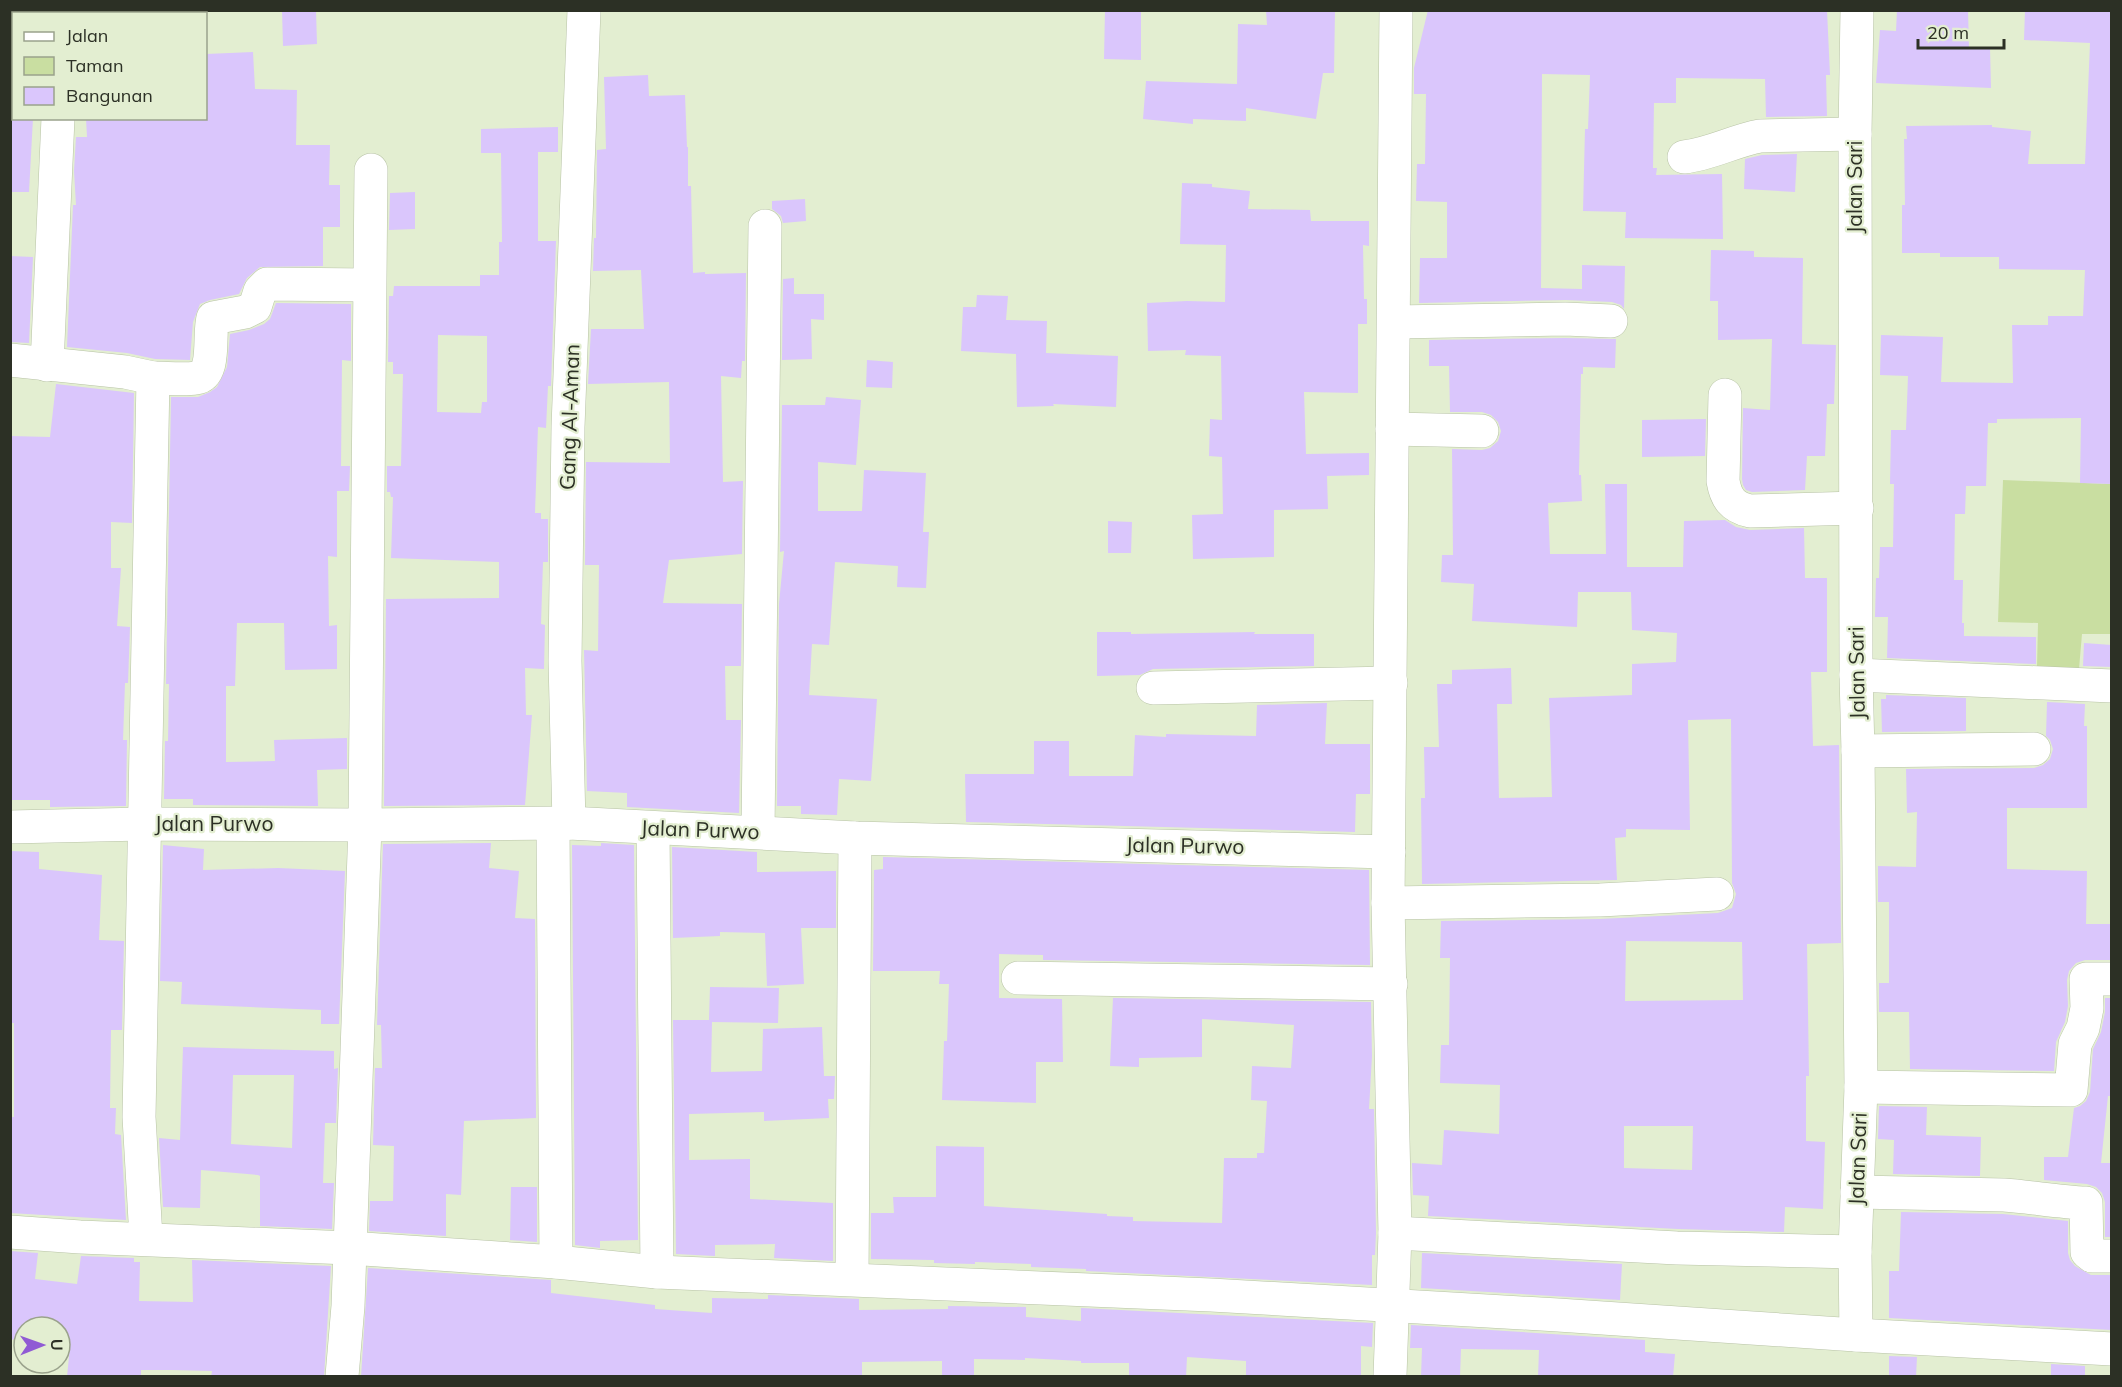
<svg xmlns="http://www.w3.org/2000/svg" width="2122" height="1387" viewBox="0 0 2122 1387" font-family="Mulish,sans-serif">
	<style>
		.green { fill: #c9dea1 }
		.building { fill: #dac6fc; fill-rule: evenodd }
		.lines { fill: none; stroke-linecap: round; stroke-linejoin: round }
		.minor-casing { stroke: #b8c3a6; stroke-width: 34 }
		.minor { stroke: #fff; stroke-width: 33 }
		.labels { text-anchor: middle; stroke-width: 4.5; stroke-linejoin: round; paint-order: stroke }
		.street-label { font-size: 21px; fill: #2c3025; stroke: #e3eed1 }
	</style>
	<rect width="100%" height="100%" fill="#e3eed1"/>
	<!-- green -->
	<path class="green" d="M2003 480 2111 484V634H2082L2079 669 2037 667 2038 623 1998 622Z"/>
	<!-- building -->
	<g class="building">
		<path d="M282 10H316L317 44 283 46Z"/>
		<path d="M1105 10H1141V60L1104 59Z"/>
		<path d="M1266 10H1335L1334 73H1323L1316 119 1246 108V121L1193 119V124L1143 119 1146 81 1237 84 1238 24 1267 25Z"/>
		<path d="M1428 10H1827L1830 75H1826L1827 116 1766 117 1765 79 1676 78V103H1654L1653 168H1657L1656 175 1722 174 1723 239 1625 238 1626 212 1583 211 1585 129H1588L1590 75 1542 74 1541 288 1582 289V265L1625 266 1624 309 1621 305 1612 302 1566 300 1419 303 1420 258H1447V202L1416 201 1417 164H1425L1426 94H1414V68Z"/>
		<path d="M1897 10H1968L1969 49 1990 48 1991 88 1876 83 1880 30 1896 31Z"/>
		<path d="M2025 10H2112V484L2080 483 2081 418 1997 419V423H1988L1986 486H1966L1965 514H1955L1954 580H1963L1962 623H1964V636L2036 637V664L1887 658 1888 617H1875L1876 578H1879L1880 547H1893L1894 484H1890L1891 430H1906L1908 376 1880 375 1881 335 1943 337 1941 382 2013 383 2012 325H2048V316H2083L2085 270 1999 269V257H1940V253H1902V205H1905L1904 139H1907L1906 126 1992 125V127L2031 131 2028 164H2085L2090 43 2024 40Z"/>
		<path d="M253 52 255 89 297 90 296 145H330L329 185H340V227H323V266L260 267 247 278 239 294 210 300 200 304 193 322 190 360 155 359 127 353 67 347 73 205H76L74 171 76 137H87L86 118 206 119V54Z"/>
		<path d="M648 75 649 96 685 95 687 147H688V186H691L693 273 705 272V274L746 273 745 361H742L741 378 721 376 723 482 743 481 742 554 669 560 663 603 742 604 741 666H725L726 720H741L739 813 627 807V793L587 791 584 650 598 651 599 565H585L586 462 670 463 669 382 588 384 591 329H644L641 270 593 271 594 238H596L597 150 606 149 604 77Z"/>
		<path d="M10 118H33L29 192H10Z"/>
		<path d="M558 127V152H538V241H556L551 386H548L546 428 538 427 535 513H541V519H548V562H543L541 624 545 625 544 669 525 668 526 715H532L525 805 384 806 386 599 499 598V562L391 558 393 497H391L390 492H387V466H401L403 374H393V362H388L389 296H393L394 286H480V275H499V242H502L501 153H481V129ZM438 335 487 336V402H482L481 413 437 412Z"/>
		<path d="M1797 154 1795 192 1744 189 1745 159 1762 155Z"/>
		<path d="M1182 183 1212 184V187L1250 191 1248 209 1310 210 1311 221H1369V246L1363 245 1364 299H1367V324H1358V393L1304 392 1306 454 1369 453V475L1327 476 1328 509 1274 510V557L1193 559 1192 515 1223 514 1222 457 1209 456 1210 419 1222 420 1221 356 1185 355 1186 350 1148 351 1147 303 1187 301 1225 302 1226 245 1180 244Z"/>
		<path d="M415 192V229L389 230 390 193Z"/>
		<path d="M805 199 806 221 783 223 781 216 772 209V201Z"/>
		<path d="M1711 250 1754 251V257L1803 258 1802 344 1836 345 1834 404H1827L1825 456H1807L1805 490 1752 492 1746 490 1743 485 1742 479 1743 408 1770 410 1772 339 1718 340V301H1710Z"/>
		<path d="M10 256 33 257 29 343 10 342Z"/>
		<path d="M794 278V294H824V320L811 319 812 359 782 360 783 279Z"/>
		<path d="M977 295 1008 296 1006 320 1047 321 1046 353 1118 356 1116 407 1053 404 1054 406 1017 407 1016 354 961 351 963 307H976Z"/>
		<path d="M276 303 351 304V361L342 360 341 466H350L349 491H337V557L328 556 329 626 337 625V669L285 670 284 623H237L235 686H226V762L275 761 274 740 347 738V769L317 770 318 806 193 805V799H164L165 741H168L169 684H166L171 397H198L210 392 217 387 227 367 230 334 249 330 264 324 270 319Z"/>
		<path d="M1565 338 1616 339 1615 368 1583 367V374H1581L1579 475H1581L1582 501 1548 503 1550 554H1606L1605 484H1627V567H1683L1684 521 1725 520 1736 527 1750 530 1804 528 1805 578H1827V672H1811L1813 746 1839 745 1841 943 1807 944 1809 1076H1806V1141L1825 1142 1823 1209 1785 1207 1784 1232 1678 1229 1428 1216 1429 1196 1413 1195 1412 1163 1442 1165 1444 1130 1499 1134 1500 1085 1440 1083 1441 1045H1449L1450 958H1440L1441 921 1600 919 1718 913 1732 908 1736 894 1732 883 1731 719 1688 720 1690 830 1626 829V837L1615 838 1617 880 1422 884 1421 798H1425L1424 747H1439L1437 684H1452V670L1511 668 1512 704H1497L1499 798 1552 797 1549 698 1632 695V664L1676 662 1677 633 1632 630 1631 592H1578L1577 627 1472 621 1474 584 1441 582 1442 555H1453L1452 449 1482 450 1490 448 1498 441 1501 431 1498 422 1491 415 1482 412H1450L1449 366H1429V340ZM1626 941 1742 942 1743 1000 1625 1001ZM1624 1126H1693L1692 1170 1624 1168Z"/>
		<path d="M867 360 893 362 892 388 866 387Z"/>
		<path d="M56 384 134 393 132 523 111 522V568H121L117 626 130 627 128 683H125L123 740H127L126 806 50 807V800H10V436L50 437Z"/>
		<path d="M826 397 861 400 856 465 818 462V511H862L864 470 926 473 923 532H929L926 588 897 587 898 566 835 562 829 645 812 644 809 695 877 699 871 781 839 779 837 815 801 814V806H777L779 604 784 551 780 552 782 405H825Z"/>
		<path d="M1706 419 1705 456 1642 457V420Z"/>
		<path d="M1108 521 1132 522 1131 553H1108Z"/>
		<path d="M1097 632H1131V634L1255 632 1254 634H1314V666L1153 669 1140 675 1097 676Z"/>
		<path d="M2084 643 2112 645V667L2083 666Z"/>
		<path d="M1886 695 1966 698V731L1882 732 1881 699H1886Z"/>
		<path d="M2047 702 2085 704 2084 726H2087V808H2007V869L2087 871 2086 924H2112V960H2085L2076 963 2069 971 2067 980 2068 1006 2065 1022 2056 1042 2054 1071 1910 1069 1909 1012H1879V983H1889V902H1878V866L1916 867 1917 812 1907 813 1906 769 2034 768 2043 765 2050 759 2053 749 2050 740 2046 736Z"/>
		<path d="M1327 703 1325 744H1370V794H1356L1355 832 966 822 965 774H1034V741H1069V776H1133L1135 735 1166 737V734L1256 736 1257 705Z"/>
		<path d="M491 843 489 868 519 871 515 918 535 919 536 1118 464 1121 461 1195 446 1194V1236L369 1231 370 1201H393L394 1146 373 1145 375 1068H382L381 1025H377L383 844Z"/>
		<path d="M601 843 634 845 638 1240 600 1241V1248L575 1245 572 845 601 846Z"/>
		<path d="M163 845 204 849 203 870 278 868 345 871 339 1024H321V1010L181 1004 182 982 160 981Z"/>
		<path d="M672 847 757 852V872L836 871V928H801L804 984 767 986 765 933 720 932V936L673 938Z"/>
		<path d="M10 851 39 852V869L102 875 99 940 124 941 122 1030H111L110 1108H116L115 1134 121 1135 126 1220 10 1213V1117H14V1023H10Z"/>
		<path d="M883 857 1369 870 1370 965 1043 960V955L999 954V998L1062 999 1063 1062H1036V1103L942 1100 944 1041H947L949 984H939L940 971H873L874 870 883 869Z"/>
		<path d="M710 987 779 988 778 1023 712 1022 711 1072 762 1071 763 1029 822 1027 824 1076H835L834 1099H828L829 1118 764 1121V1112L689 1114V1160L750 1159V1199L833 1203V1261L774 1258 775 1244 715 1245V1256L676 1254 673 1020H709Z"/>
		<path d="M1113 998 1371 1002 1372 1056 1369 1109H1374L1376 1233 1375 1255H1372V1285L1086 1271V1269L1031 1267V1264L975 1262V1264L934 1263V1260L871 1259V1213H894L893 1197H936V1146L984 1147V1206L1107 1214V1216L1133 1217V1221L1222 1223 1224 1158H1257V1153H1264L1267 1101 1251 1100 1252 1066 1291 1068 1294 1025 1202 1019V1057L1139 1058V1067L1110 1066Z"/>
		<path d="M2105 998H2112V1096H2108L2101 1163H2112V1237H2105V1202L2102 1193 2096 1187 2087 1184 2044 1180V1157H2068L2074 1108 2080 1106 2086 1101 2090 1092 2093 1049 2101 1032 2105 1012Z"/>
		<path d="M183 1047 334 1051V1069L338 1068 336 1123H325L323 1183H334L332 1229 260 1226V1176L258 1175 201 1170 200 1208 163 1207 159 1138 180 1140ZM233 1075H294L292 1148 231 1144Z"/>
		<path d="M1879 1106 1927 1107 1926 1135 1981 1137 1980 1176 1893 1174 1894 1140 1878 1139Z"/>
		<path d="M511 1187H537V1242L510 1240Z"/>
		<path d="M1901 1212 2003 1214 2068 1221V1253L2070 1260 2075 1266 2091 1275H2112V1330L1889 1318V1271H1899Z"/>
		<path d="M10 1251 38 1253 35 1279 77 1284 81 1256 134 1258V1262H140L139 1301 193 1302 192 1260 331 1266 324 1377H211L212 1371 172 1370H141V1377H67L70 1346 60 1345V1327H24V1341L10 1339Z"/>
		<path d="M1422 1253 1622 1264 1620 1300 1421 1288Z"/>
		<path d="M368 1268 551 1280V1293L655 1305V1309L712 1313V1298L768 1299V1295L859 1299V1310L948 1309V1306L1026 1307V1317L1081 1321V1308L1373 1323 1372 1347 1361 1346V1377H1246V1361L1187 1357 1186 1377H1129V1363H1081V1361L1025 1358V1360L974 1359V1377H942V1361L862 1362V1377H361Z"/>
		<path d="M1411 1325 1645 1340V1352L1675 1354 1673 1377H1538L1539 1350 1461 1349 1460 1377H1421L1422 1348H1410Z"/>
		<path d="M1889 1356 1917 1357 1916 1377H1889Z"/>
		<path d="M2051 1364 2085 1366V1377H2051Z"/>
	</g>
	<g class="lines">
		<defs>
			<g id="minor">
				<path d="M63 14V10"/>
				<path d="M1684 157C1711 154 1733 141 1760 136L1855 134"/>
				<path d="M1395 322 1565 319 1611 321"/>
				<path d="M10 360 125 372 153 378 139 1117 146 1238"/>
				<path d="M47 365 58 118"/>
				<path d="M153 378C167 378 183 380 196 378 217 375 208 334 213 318L245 312 255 307 260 291 267 284 369 285"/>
				<path d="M1725 395 1723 481C1726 498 1732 507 1750 511L1857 508"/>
				<path d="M1392 429 1482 431"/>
				<path d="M1856 675 2112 686"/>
				<path d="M1153 688 1391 683"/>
				<path d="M1858 751 2034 749"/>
				<path d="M569 823 565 661 568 427 584 10"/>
				<path d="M553 824 556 1262"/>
				<path d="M10 827 143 824 365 825 569 823 855 838 1389 852"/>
				<path d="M653 828 657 1272"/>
				<path d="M758 832 765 226"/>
				<path d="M1388 903 1600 900 1717 894"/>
				<path d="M1018 978 1391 984"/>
				<path d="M1861 1087 2071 1090 2075 1044 2083 1028 2087 1008 2086 979H2112"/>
				<path d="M1857 1192 2004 1195C2032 1197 2059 1202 2086 1203L2087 1252 2092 1256H2112"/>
				<path d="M10 1232 80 1237 349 1248 556 1262 657 1272 1211 1295 1558 1315 1856 1335 2112 1349"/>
				<path d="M1395 1233 1677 1248 1855 1252"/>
				<path d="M852 1279 855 838"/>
				<path d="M1856 1335 1855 1252 1861 1087 1858 751 1856 675 1855 134 1857 10"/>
				<path d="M342 1376 348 1306 365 825 371 170"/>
				<path d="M1390 1376 1395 1233 1388 903 1396 10"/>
			</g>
		</defs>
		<!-- minor casing -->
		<use href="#minor" class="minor-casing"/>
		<!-- minor -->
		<use href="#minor" class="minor"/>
	</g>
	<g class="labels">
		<!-- street labels -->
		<g class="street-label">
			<text transform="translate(1855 187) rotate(-90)" y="7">Jalan Sari</text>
			<text transform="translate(570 417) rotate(-88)" y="7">Gang Al-Aman</text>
			<text transform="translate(1857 673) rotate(-91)" y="7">Jalan Sari</text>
			<text x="214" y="831">Jalan Purwo</text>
			<text transform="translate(700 830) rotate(2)" y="7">Jalan Purwo</text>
			<text transform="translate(1185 846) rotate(1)" y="7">Jalan Purwo</text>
			<text transform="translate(1858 1159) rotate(-88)" y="7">Jalan Sari</text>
		</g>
	</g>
	<!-- border -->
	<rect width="2122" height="1387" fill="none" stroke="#2c3025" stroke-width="24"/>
	<!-- legend -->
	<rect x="12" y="12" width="195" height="108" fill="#e3eed1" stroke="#9aa28c" stroke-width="1.5"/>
	<rect x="24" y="32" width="30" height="9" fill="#ffffff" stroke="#9aa28c" stroke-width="1.5"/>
	<text x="66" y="42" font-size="18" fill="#2c3025">Jalan</text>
	<rect x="24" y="57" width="30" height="18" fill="#c9dea1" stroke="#9aa28c" stroke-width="1.5"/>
	<text x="66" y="72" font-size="18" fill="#2c3025">Taman</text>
	<rect x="24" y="87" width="30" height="18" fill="#dac6fc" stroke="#9aa28c" stroke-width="1.5"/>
	<text x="66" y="102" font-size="18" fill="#2c3025">Bangunan</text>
	<!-- north arrow -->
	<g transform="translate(42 1345) rotate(89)"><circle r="28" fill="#e3eed1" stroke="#9aa28c" stroke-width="1.5"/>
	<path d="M0-4.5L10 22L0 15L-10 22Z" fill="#905bd4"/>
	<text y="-9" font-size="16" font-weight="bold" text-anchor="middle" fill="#2c3025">U</text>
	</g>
	<!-- scale -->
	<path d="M1918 39v9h86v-9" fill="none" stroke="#2c3025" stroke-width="3"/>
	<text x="1927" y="39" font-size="18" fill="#2c3025" stroke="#e3eed1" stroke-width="4.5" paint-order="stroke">20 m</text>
</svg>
